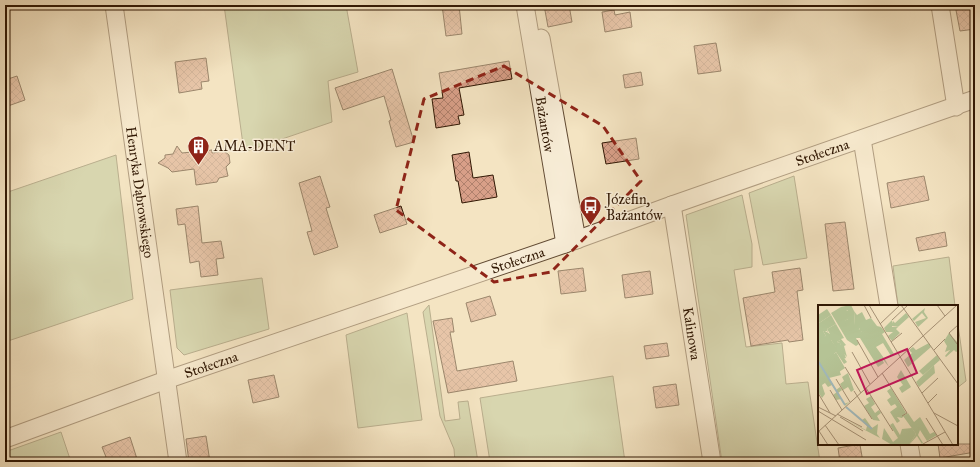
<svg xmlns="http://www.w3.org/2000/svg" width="980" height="467" viewBox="0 0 980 467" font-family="'IM FELL Great Primer',serif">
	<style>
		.grass { fill: #b6c597; stroke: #736e4d }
		.building { fill: url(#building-cross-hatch); stroke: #301703 }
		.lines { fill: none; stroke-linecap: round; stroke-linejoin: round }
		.minor-casing { stroke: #614a33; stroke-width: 19 }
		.minor { stroke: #f8edd7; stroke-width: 17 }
		.marked { fill: none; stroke: #8f2418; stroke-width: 3; stroke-dasharray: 8 5; stroke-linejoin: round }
		.labels { text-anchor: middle; stroke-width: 3; stroke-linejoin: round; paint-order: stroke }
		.street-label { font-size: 14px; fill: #301703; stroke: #f8edd7 }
		.poi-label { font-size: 14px; fill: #301703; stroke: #f8edd7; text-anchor: start }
		.inset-river { fill: none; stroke: #a2bbbe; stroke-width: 2 }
		.inset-road { fill: none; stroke: #a69276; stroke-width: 1 }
		.view { fill: #c2185b; fill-opacity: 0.15; stroke: #c2185b; stroke-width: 2 }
		.inset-edge { fill: none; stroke: #301703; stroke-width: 2 }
	</style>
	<defs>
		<pattern id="building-cross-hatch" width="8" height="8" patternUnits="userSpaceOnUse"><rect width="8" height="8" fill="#d89f88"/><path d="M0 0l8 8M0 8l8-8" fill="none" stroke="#b0816d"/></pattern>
	</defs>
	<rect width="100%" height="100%" fill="#f4e4c2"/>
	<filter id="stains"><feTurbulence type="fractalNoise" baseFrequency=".005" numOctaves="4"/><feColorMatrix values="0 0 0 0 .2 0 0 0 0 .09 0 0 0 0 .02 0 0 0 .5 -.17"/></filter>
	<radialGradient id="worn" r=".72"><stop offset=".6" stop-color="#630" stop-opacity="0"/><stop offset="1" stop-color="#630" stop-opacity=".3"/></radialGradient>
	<!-- grass -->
	<g class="grass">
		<path d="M224 5H346L358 72 328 81 332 122 244 152Z"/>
		<path d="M116 155 133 299 5 342V193Z"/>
		<path d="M794 176 807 258 763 265 749 193Z"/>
		<path d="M742 195 752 244V267L734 270 746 347 782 343 786 384 808 382 820 462H722L686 215Z"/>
		<path d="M949 257 955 306H898L893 266Z"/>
		<path d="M262 278 269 329 184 355 177 348 170 290Z"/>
		<path d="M429 305 445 421 460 419 458 402 468 401 478 462H455L454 449 440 416 423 312Z"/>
		<path d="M407 313 422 420 358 428 346 335Z"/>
		<path d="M957 318 966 381 957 388Z"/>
		<path d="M613 376 625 462H490L480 398Z"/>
		<path d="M61 432 71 462H5V452Z"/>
	</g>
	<!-- building -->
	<g class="building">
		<path d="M442 5H459L462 34 446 36Z"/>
		<path d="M544 5H569L572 22 548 27Z"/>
		<path d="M955 5H975V29L960 31Z"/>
		<path d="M614 10 615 15 630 12 632 27 605 32 602 12Z"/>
		<path d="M716 43 721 71 698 74 694 46Z"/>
		<path d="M206 58 209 81 201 82 202 89 179 93 175 62Z"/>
		<path d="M509 61 512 79 459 88 464 115 458 116 460 124 436 128 432 99 443 98 439 73Z"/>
		<path d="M392 69 414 142 396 147 389 121 391 120 384 96 343 110 335 88Z"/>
		<path d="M641 72 643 85 625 88 623 75Z"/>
		<path d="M17 76 25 100 5 107V80Z"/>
		<path d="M636 138 639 159 606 164 602 143Z"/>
		<path d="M177 146 182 153 212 150V153L224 151 229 155 230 163 226 167 228 176 219 178 217 182 196 185 194 169 172 172 168 168 158 163 165 158V155L173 154Z"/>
		<path d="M469 152 473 178 493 175 497 197 462 203 458 181H456L452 155Z"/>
		<path d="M320 176 330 207 326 208 338 247 314 255 307 232 312 231 299 183Z"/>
		<path d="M924 176 929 200 891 208 887 183Z"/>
		<path d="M198 206 202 243 221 241 224 258 216 259 218 275 201 277 199 261 190 263 185 224 178 225 176 209Z"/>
		<path d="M401 206 407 224 380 233 374 215Z"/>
		<path d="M845 222 854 289 833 291 825 224Z"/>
		<path d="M945 232 947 246 919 251 916 238Z"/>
		<path d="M583 268 586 291 561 294 558 271Z"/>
		<path d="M800 268 803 290 797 291 803 340 789 342 788 340 751 346 743 298 775 292 772 272Z"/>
		<path d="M650 271 653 294 625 298 622 275Z"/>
		<path d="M490 296 496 315 471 322 466 303Z"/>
		<path d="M452 318 454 332H450L457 371 513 361 517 381 448 393 433 321Z"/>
		<path d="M667 343 669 356 646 359 644 346Z"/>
		<path d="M274 375 279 397 253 403 248 380Z"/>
		<path d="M676 384 679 405 656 408 653 387Z"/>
		<path d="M206 436 210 462H189L186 439Z"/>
		<path d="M130 437 138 462H108L102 447Z"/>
		<path d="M938 444H975V452L940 458Z"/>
		<path d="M855 445H860L863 462H840L838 448Z"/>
	</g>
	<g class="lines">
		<defs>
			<g id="minor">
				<path id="s1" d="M114 5 178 462"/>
				<path id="s2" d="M525 5 565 244"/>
				<path d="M940 5 956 107"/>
				<path d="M541 38 577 240"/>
				<path d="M862 139 889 306"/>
				<path id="s3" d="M672 205 712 462"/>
				<path id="s4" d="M5 439 166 380 565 244 672 205 975 99"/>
				<path d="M909 444 912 462"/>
			</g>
		</defs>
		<!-- minor casing -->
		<use href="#minor" class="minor-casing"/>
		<!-- minor -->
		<use href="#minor" class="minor"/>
	</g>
	<!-- marked area -->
	<path d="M0 0H980V467H0ZM504 66 603 126 641 181 551 272 494 282 396 210 424 99Z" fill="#f4e4c2" fill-opacity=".55" fill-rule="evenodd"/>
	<path class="marked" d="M504 66 603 126 641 181 551 272 494 282 396 210 424 99Z"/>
	<!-- icons -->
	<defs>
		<symbol id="building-pin" viewBox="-11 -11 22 30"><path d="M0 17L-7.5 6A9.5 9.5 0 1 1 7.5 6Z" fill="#8f2418" stroke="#f8edd7"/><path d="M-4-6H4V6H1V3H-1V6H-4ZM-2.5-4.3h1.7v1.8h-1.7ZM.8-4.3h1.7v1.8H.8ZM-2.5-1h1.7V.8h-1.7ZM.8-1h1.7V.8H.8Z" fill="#fff"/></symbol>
		<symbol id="bus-pin" viewBox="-11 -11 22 30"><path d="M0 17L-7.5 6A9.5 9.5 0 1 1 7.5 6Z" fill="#8f2418" stroke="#f8edd7"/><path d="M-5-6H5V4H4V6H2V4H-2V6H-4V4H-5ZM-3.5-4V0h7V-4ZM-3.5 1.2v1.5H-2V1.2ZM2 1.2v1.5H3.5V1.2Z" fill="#fff"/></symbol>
	</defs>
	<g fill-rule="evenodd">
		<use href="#building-pin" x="186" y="134" width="25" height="34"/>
		<use href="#bus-pin" x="578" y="194" width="25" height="34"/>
	</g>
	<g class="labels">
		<!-- street labels -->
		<g class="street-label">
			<text dy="5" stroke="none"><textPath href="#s2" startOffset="121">Bażantów</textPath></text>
			<text dy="5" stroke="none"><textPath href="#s4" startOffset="866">Stołeczna</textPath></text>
			<text dy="5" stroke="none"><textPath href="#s1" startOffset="189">Henryka Dąbrowskiego</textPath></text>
			<text dy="5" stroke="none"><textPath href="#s4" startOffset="543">Stołeczna</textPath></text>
			<text dy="5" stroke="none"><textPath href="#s3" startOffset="130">Kalinowa</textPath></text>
			<text dy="5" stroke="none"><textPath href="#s4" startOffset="219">Stołeczna</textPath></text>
		</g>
		<!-- poi labels -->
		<g class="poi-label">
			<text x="214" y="151">AMA-DENT</text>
			<text x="606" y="204">Józefin,<tspan x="606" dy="16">Bażantów</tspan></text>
		</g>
	</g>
	<!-- overview -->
	<g transform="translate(818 305)">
		<rect width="140" height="140" fill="#f4e4c2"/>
		<path d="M107 3 106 7 110 13 100 22 97 17 108 13 104 8 96 16 94 14ZM9 4 13 10 1 18 0 10ZM25 4 31 6 30 14 27 16 41 25 42 23 43 27 45 23 37 20 36 6 39 10 44 7 48 15 53 13 59 21 63 22 67 27 64 29 76 49 73 51 65 38 58 42 68 56 71 62 63 52 66 58 60 62 42 33H38L41 39 38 41 29 35 19 18 21 5ZM74 15V22L81 21 78 24 82 28 74 36 70 31 75 27H68L66 23ZM18 19 26 33 23 34 28 40 26 41 29 52 24 47 22 38 19 37 22 35H13L29 57 26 59 18 47 16 49 23 70 11 73 18 85 22 82 24 85 20 88 26 99 31 97 27 101 23 94 18 95 15 90 19 87 14 80 10 82 7 78 4 80 7 89 4 93 0 87V32L8 31 5 26H7L12 29 9 24ZM111 38 113 42 90 62 86 55 94 48 91 45 95 42 98 45ZM119 50 122 55 105 70 101 66ZM83 65 93 82 84 88 81 83 85 80 79 72ZM30 68 36 85 33 87 30 82 25 85 22 79 26 76 24 72ZM73 83 88 108 84 113 79 112 82 116 79 118 72 107 79 102 77 99 73 101 69 95 73 92 69 86ZM53 91 57 99 53 102 57 108 61 105 63 108 59 111 62 116 55 115 46 101 51 98 48 94ZM90 108 96 117 102 112 112 129 116 127 119 130 109 136 102 125 100 130 105 138 104 139 99 131 91 140 98 129 85 111Z" fill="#b6c597"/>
		<path d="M33 0 36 6 37 20H42L48 25 42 27V23L40 26 33 28 26 16 30 14 28 10 30 5H21L24 15 19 18 13 8 23 2ZM88 8 91 12 81 21H73L75 16 77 18ZM13 10 18 19 9 24 11 30 9 26H5L8 31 1 34V18ZM131 28 140 38V46L138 47 136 45 128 52 127 51 132 45 127 47 129 41 126 36ZM13 35H22L19 37 22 38 28 53 25 54ZM18 47 27 63 21 67 15 50ZM116 60 117 68 101 82 98 77ZM24 113 48 125 49 121 44 115 47 113 54 123 60 119 59 129 62 133ZM75 118 82 130 84 124 94 123 98 129 91 140H74L64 134 66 123 75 137 80 133 72 120Z" fill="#b6c597"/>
		<path class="inset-river" d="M0 56 27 100M28 102 54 124"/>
		<path class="inset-road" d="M46 0 53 13M51 0 135 140M83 0 140 79M119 0 127 11M74 15 90 0M62 19 82 0M39 35 60 72M73 37 84 28M139 39 131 28 140 20M116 45 127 34M34 47 52 79M27 62 43 88M64 68 89 108 84 111M18 74 32 97M48 83 75 126M12 85 24 105M36 86 54 114M0 88 12 108M104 88 120 73M110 98 119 89M0 102 18 111M0 106 48 135M116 108 140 121M19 109 44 122M22 112 45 126M108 113 125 140M7 120 21 140M1 126 10 140M0 127 139 0M105 139 127 127"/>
		<path class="view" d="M89 44 99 68 49 89 39 65Z"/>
		<rect width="140" height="140" class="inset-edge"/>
	</g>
	<!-- margin -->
	<rect width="980" height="467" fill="none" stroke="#f4e4c2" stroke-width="20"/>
	<rect x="6" y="6" width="968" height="455" fill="none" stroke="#301703" stroke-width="2"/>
	<rect x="10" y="10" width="960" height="447" fill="none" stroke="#301703"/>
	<rect width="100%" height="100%" filter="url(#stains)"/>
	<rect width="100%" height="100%" fill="url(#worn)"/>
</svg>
